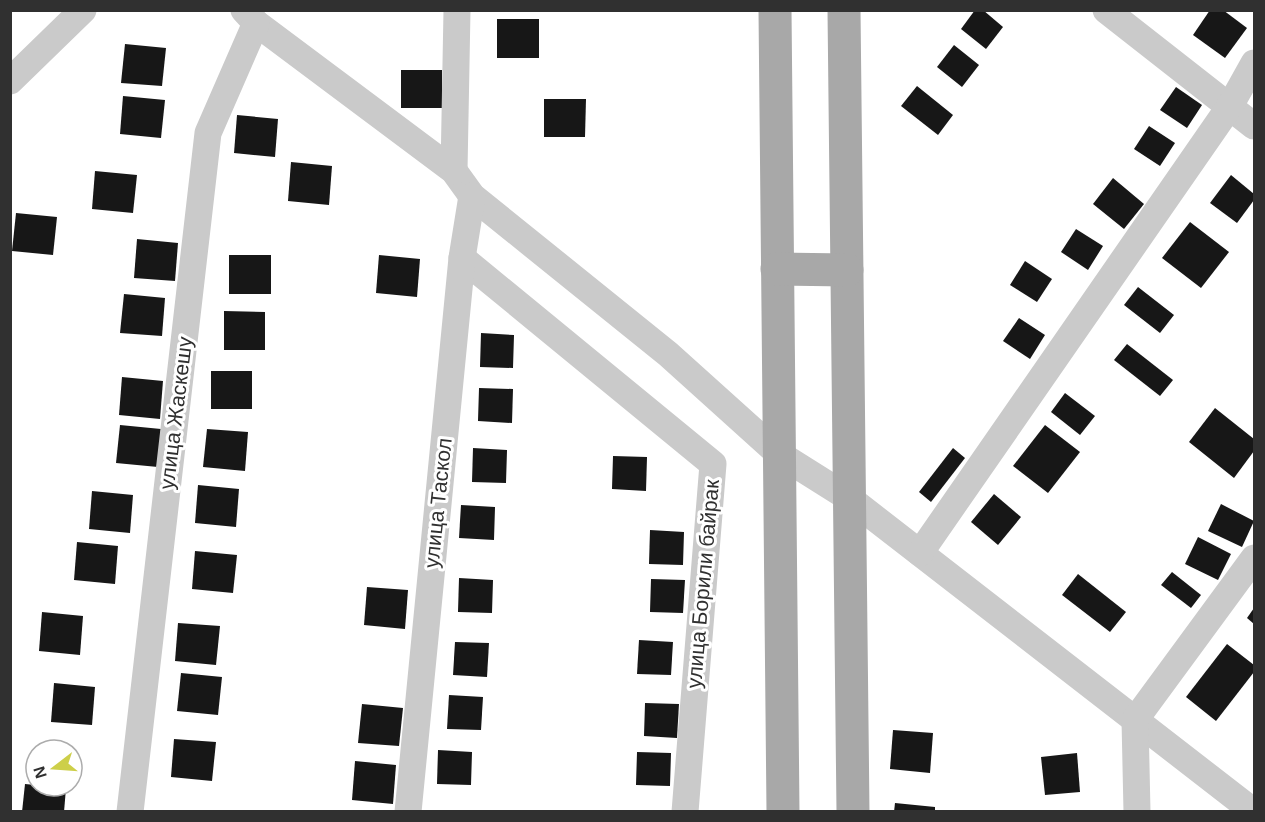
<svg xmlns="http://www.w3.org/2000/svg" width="1265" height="822" viewBox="0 0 1265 822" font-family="Arial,sans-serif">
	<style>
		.building { fill: #171717 }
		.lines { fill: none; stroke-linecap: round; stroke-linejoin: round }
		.minor { stroke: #cacaca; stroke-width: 27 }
		.major { stroke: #a8a8a8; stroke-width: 33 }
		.labels { text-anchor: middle; stroke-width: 6; stroke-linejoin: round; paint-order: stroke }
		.street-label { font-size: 21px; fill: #303030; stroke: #fff }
	</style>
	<rect width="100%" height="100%" fill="#fff"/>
	<!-- building -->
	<g class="building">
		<path d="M975 10H983L1003 27 986 49 961 29Z"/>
		<path d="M1210 10H1223L1247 28 1225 58 1193 35Z"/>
		<rect x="497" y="19" width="42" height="39"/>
		<path d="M125 44 166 48 162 86 121 83Z"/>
		<path d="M954 45 979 65 962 87 937 67Z"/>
		<rect x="401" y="70" width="41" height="38"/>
		<path d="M917 86 953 115 938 135 901 106Z"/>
		<path d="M1176 87 1202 105 1187 128 1160 110Z"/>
		<path d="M123 96 165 100 161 138 120 134Z"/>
		<path d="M544 99H586L585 137H544Z"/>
		<path d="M237 115 278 119 275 157 234 153Z"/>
		<path d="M1149 126 1175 143 1160 166 1134 149Z"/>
		<path d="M291 162 332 166 329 205 288 201Z"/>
		<path d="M95 171 137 175 133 213 92 209Z"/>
		<path d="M1231 175 1254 194V200L1237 223 1210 203Z"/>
		<path d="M1113 178 1144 204 1124 229 1093 204Z"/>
		<path d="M16 213 57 217 53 255 12 251Z"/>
		<path d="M1190 222 1229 252 1201 288 1162 258Z"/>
		<path d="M1076 229 1103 246 1088 270 1061 252Z"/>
		<path d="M137 239 178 243 175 281 134 278Z"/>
		<rect x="229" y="255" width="42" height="39"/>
		<path d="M379 255 420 259 417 297 376 293Z"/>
		<path d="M1025 261 1052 279 1037 302 1010 285Z"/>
		<path d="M1138 287 1174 315 1160 333 1124 305Z"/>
		<path d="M124 294 165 298 162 336 120 333Z"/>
		<path d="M224 311 265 312V350H224Z"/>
		<path d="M1019 318 1045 335 1030 359 1003 341Z"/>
		<path d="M481 333 514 335 513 368 480 367Z"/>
		<path d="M1127 344 1173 380 1160 396 1114 360Z"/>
		<rect x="211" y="371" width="41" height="38"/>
		<path d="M122 377 163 381 160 419 119 415Z"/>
		<path d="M479 388 513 389 512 423 478 421Z"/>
		<path d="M1065 393 1095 416 1080 435 1051 412Z"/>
		<path d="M1215 408 1254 439V451L1234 478 1189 442Z"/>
		<path d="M120 425 161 429 158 467 116 463Z"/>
		<path d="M1045 425 1080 452 1048 493 1013 466Z"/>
		<path d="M207 429 248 432 245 471 203 467Z"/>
		<path d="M473 448 507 450 506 483 472 482Z"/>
		<path d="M953 448 965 458 931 502 919 492Z"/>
		<path d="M613 456 647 457 646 491 612 489Z"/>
		<path d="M198 485 239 489 236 527 195 523Z"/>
		<path d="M92 491 133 495 130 533 89 529Z"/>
		<path d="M994 494 1021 517 998 545 971 522Z"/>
		<path d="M1221 504 1254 521 1242 547 1208 531Z"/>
		<path d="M461 505 495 507 494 540 459 538Z"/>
		<path d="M650 530 684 532 683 565 649 564Z"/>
		<path d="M1198 537 1231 554 1218 580 1185 564Z"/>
		<path d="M77 542 118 546 115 584 74 580Z"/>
		<path d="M195 551 237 555 233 593 192 589Z"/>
		<path d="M1172 572 1201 595 1191 608 1161 585Z"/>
		<path d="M1078 574 1126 612 1110 632 1062 595Z"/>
		<path d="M459 578 493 580 492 613 458 612Z"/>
		<path d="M651 579 685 580 683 613 650 612Z"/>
		<path d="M367 587 408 590 405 629 364 625Z"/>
		<path d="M1254 608V624L1247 618Z"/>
		<path d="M42 612 83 616 80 655 39 651Z"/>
		<path d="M178 623 220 626 216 665 175 661Z"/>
		<path d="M639 640 673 642 671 675 637 674Z"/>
		<path d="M455 642 489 643 487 677 453 675Z"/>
		<path d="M1227 644 1254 665V672L1216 721 1186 697Z"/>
		<path d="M181 673 222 677 218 715 177 711Z"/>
		<path d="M54 683 95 687 92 725 51 722Z"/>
		<path d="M449 695 483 697 481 730 447 729Z"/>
		<path d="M645 703 679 704 677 738 644 736Z"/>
		<path d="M362 704 403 708 399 746 358 743Z"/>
		<path d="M893 730 933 733 930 773 890 769Z"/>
		<path d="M174 739 216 742 212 781 171 777Z"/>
		<path d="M438 750 472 752 471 785 437 784Z"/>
		<path d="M637 752 671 753 670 786 636 785Z"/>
		<path d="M1077 753 1080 792 1045 795 1041 757Z"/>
		<path d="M355 761 396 765 393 804 352 800Z"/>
		<path d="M25 784 66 788 64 812H22Z"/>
		<path d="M895 803 935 807V812H894Z"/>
	</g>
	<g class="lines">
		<!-- minor -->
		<g class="minor">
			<path d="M244 10 256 23 454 171 472 196 668 354 779 454 849 498 1254 812"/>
			<path d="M1106 10 1254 126"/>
			<path d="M10 81 83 10"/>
			<path d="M454 171 457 10"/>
			<path d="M462 258 713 464 685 812"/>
			<path d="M920 553 1230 106 1254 63"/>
			<path d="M130 812 208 133 256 23"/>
			<path d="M408 812 462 258 472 196"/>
			<path d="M1137 812 1135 720 1254 558"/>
		</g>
		<!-- major -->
		<g class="major">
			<path d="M775 10 783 812"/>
			<path d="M844 10 853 812"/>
			<path d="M777 269 847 270"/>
		</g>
	</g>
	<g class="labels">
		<!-- street labels -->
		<g class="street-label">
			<text transform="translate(176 413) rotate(-83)" y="7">улица Жаскешу</text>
			<text transform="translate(438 503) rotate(-84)" y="7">улица Таскол</text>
			<text transform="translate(703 584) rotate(-85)" y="7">улица Борили байрак</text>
		</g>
	</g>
	<!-- border -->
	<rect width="1265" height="822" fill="none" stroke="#303030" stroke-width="24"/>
	<!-- north arrow -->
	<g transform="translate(54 768) rotate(253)"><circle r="28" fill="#ffffff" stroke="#acacac" stroke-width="1.5"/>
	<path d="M0-4.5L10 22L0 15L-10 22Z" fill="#cdcf49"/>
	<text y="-9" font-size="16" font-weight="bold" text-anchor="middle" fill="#303030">N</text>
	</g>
</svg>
